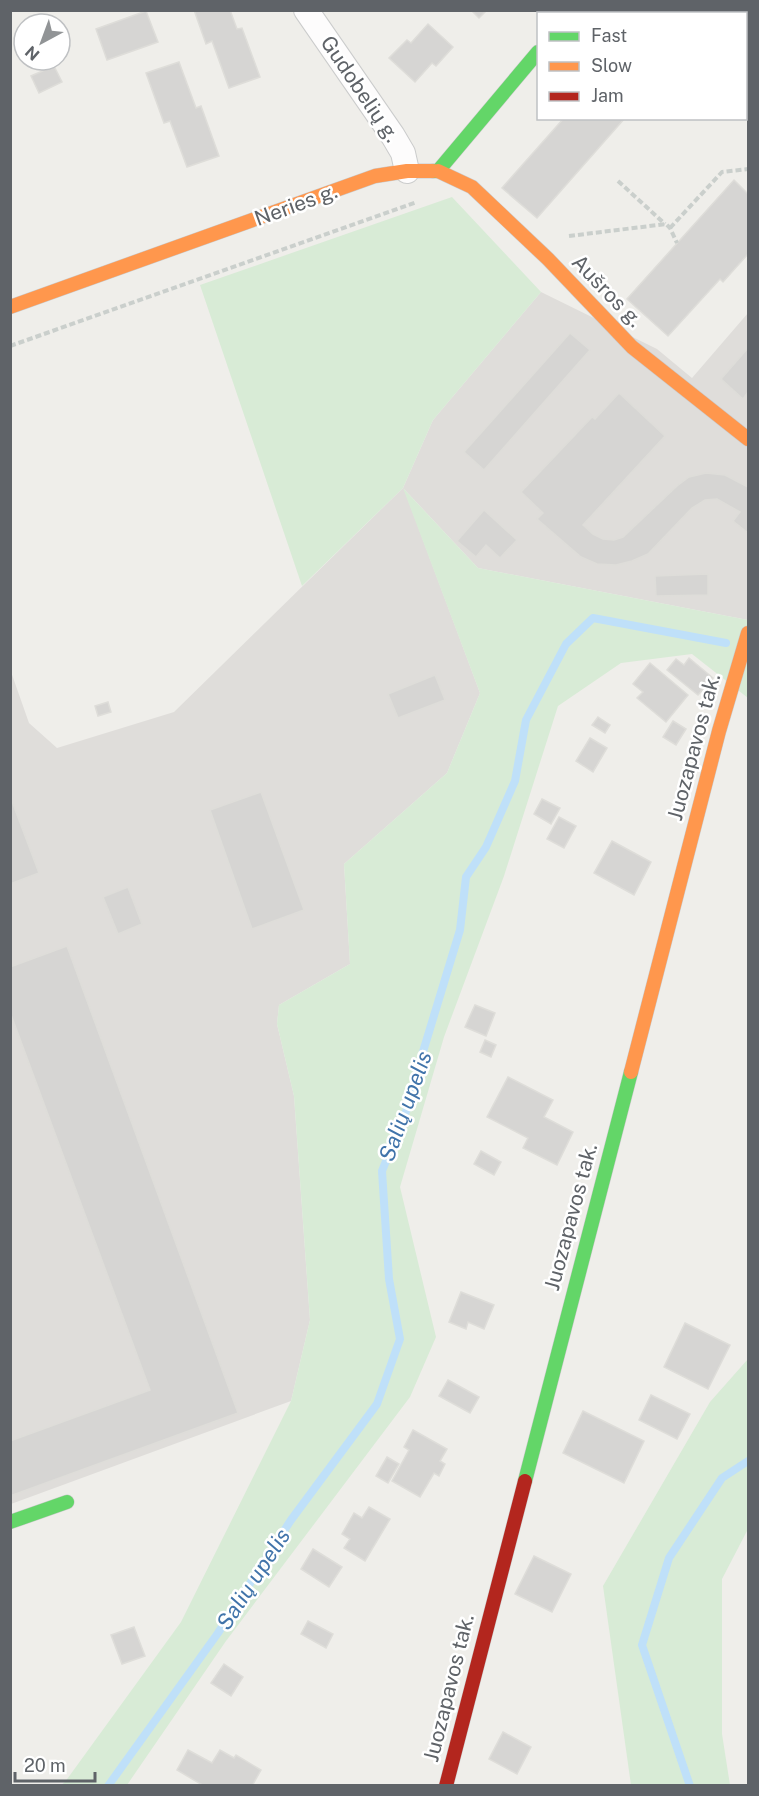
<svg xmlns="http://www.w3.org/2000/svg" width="759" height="1796" viewBox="0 0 759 1796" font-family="'Public Sans',sans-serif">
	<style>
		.industrial { fill: #dfddda }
		.green { fill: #d8ebd6 }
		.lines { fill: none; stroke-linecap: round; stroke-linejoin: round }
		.stream { stroke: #bfe0f9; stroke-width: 8 }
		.building { fill: #d6d5d3; stroke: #deddd9; stroke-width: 1.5 }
		.street-casing { stroke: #cbcccc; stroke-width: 26 }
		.fast-casing { stroke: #cacacb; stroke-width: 15 }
		.slow-casing { stroke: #cacacb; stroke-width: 15 }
		.jam-casing { stroke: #cacacb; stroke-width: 15 }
		.path { stroke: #cacfcc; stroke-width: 4; stroke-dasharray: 6 3; stroke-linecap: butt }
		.street { stroke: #fdfcfc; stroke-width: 24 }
		.fast { stroke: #63d668; stroke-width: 14 }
		.slow { stroke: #ff974d; stroke-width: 14 }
		.jam { stroke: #b3261e; stroke-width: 14 }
		.labels { text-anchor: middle; stroke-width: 5; stroke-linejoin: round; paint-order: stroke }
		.street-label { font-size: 21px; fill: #5f6368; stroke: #fff }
		.water-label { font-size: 22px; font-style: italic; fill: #4174aa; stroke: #fff }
	</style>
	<rect width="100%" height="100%" fill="#efeeea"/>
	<!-- industrial -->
	<path class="industrial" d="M541 292 657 349 692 378 748 313V620L478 568 404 489 480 693 447 773 344 864 350 964 279 1005 277 1024 294 1096 310 1320 291 1401 11 1504 10 669 29 723 57 748 174 712 403 488 433 420Z"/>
	<!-- green -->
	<g class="green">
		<path d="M452 197 541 292 433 420 403 488 478 568 748 620V698L692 654 621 663 558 706 504 876 444 1037 400 1187 436 1337 410 1397 226 1641 127 1785 60 1786 65 1782 181 1622 291 1401 310 1320 294 1096 277 1024 279 1005 350 964 344 864 447 773 480 693 403 488 302 586 200 285Z"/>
		<path d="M748 1359V1529L722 1579V1734L730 1785H631L603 1586 710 1402Z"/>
	</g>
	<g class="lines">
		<!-- stream -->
		<g class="stream">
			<path d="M108 1786 218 1633 291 1520 377 1404 400 1339 389 1279 382 1171 413 1094 422 1055 460 930 466 877 486 847 515 781 526 720 566 644 593 618 726 643"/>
			<path d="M690 1786 642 1645 669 1558 722 1478 748 1461"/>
		</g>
	</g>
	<!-- building -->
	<g class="building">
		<path d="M194 10H230L237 29 242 28 260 77 229 88 212 41 206 44Z"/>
		<path d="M471 10H487L479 18Z"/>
		<path d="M651 10H717L715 14H649Z"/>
		<path d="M146 11 158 42 107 60 96 29Z"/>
		<path d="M428 24 453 47 436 66 432 63 415 82 389 58 407 40 411 43Z"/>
		<path d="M179 62 196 108 201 106 219 156 187 167 170 121 164 123 146 73Z"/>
		<path d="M748 63V104L746 103V67Z"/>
		<path d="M54 66 62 82 39 93 31 76Z"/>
		<path d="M564 118H625L537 218 502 188Z"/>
		<path d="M734 180 748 194V254L723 282 720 279 668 336 627 299Z"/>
		<path d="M570 333 590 350 484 470 464 452Z"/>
		<path d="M748 348V392L743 399 721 379Z"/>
		<path d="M619 393 665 436 583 525 593 534 603 539 614 540 623 537 677 486 689 477 706 473 725 475 748 487V533L733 521 740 512 717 499 705 500 692 508 648 554 632 561 616 565 597 564 581 557 537 519 543 513 521 492 592 417 595 419Z"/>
		<path d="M484 510 517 540 500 558 486 545 476 557 457 541Z"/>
		<path d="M708 574V595L656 596 655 576Z"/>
		<path d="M689 658 713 678 698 695 667 670 676 659 684 665Z"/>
		<path d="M650 663 688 695 666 722 637 698 643 692 633 684Z"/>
		<path d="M435 675 445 700 398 718 388 694Z"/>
		<path d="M108 702 111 712 98 716 95 706Z"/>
		<path d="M598 717 610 725 605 733 592 725Z"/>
		<path d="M673 721 686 729 676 745 663 737Z"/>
		<path d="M590 738 607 748 593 772 576 761Z"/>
		<path d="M261 792 304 910 252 929 210 810Z"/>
		<path d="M10 796 39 873 10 884Z"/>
		<path d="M542 799 560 808 551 824 534 814Z"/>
		<path d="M559 817 576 826 564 848 547 839Z"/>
		<path d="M612 841 651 862 634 895 594 873Z"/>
		<path d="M128 887 142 924 118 934 103 897Z"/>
		<path d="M67 946 238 1413 10 1496V1441L150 1390 10 1012V967Z"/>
		<path d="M475 1005 495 1013 486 1036 465 1027Z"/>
		<path d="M485 1040 496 1045 491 1057 480 1052Z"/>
		<path d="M508 1077 553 1100 544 1117 573 1132 557 1165 523 1148 528 1138 487 1117Z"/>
		<path d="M481 1151 501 1162 494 1175 474 1164Z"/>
		<path d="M461 1292 494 1305 484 1329 468 1322 466 1329 449 1322Z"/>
		<path d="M685 1323 730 1345 708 1389 664 1367Z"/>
		<path d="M448 1380 479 1397 470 1413 439 1396Z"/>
		<path d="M651 1395 690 1414 677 1439 639 1420Z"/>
		<path d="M583 1411 644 1441 624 1483 563 1453Z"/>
		<path d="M413 1430 447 1449 440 1461 445 1464 439 1476 434 1473 420 1497 392 1481 409 1450 404 1447Z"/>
		<path d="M387 1457 399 1464 388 1483 376 1476Z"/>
		<path d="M369 1507 390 1519 365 1561 344 1548 350 1539 342 1534 354 1513 362 1518Z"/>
		<path d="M313 1549 342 1567 329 1587 301 1569Z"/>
		<path d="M534 1556 571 1574 552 1612 515 1594Z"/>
		<path d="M308 1621 333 1634 326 1648 301 1634Z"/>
		<path d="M134 1627 145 1656 122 1664 111 1635Z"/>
		<path d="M224 1664 243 1677 231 1696 211 1683Z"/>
		<path d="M503 1732 531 1747 517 1774 489 1759Z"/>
		<path d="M188 1750 212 1763 220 1750 234 1758 236 1755 261 1770 252 1786H204L177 1770Z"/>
	</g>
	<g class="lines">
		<defs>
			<g id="street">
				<path d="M306 10 393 136 403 153 407 171"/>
				<path d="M571 14 574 10"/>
			</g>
			<g id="fast">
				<path d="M433 171H438L538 52"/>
				<path d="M525 1481 631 1072"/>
				<path d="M10 1522 67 1502"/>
			</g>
			<g id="slow">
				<path d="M438 171 472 187 548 259 632 347 748 439"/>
				<path d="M10 307 375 176 407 171H433"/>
				<path d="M631 1072 719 731 748 633"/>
			</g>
			<path id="jam" d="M446 1786 525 1481"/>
		</defs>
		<!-- street casing -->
		<use href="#street" class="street-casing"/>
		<!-- fast casing -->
		<use href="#fast" class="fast-casing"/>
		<!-- slow casing -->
		<use href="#slow" class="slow-casing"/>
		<!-- jam casing -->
		<use href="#jam" class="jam-casing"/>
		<!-- path -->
		<g class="path">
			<path d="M614 14 617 10"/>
			<path d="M618 181 665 224"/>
			<path d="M670 228 722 172 748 169"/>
			<path d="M569 236 666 224 670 228 677 243"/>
			<path d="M10 346 417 202"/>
		</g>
		<!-- street -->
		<use href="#street" class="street"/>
		<!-- fast -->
		<use href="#fast" class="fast"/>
		<!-- slow -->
		<use href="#slow" class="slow"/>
		<!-- jam -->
		<use href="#jam" class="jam"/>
	</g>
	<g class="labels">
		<!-- street labels -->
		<g class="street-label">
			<text transform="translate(360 89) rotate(56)" y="7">Gudobelių g.</text>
			<text transform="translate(296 205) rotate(-20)" y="7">Neries g.</text>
			<text transform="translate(607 291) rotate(46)" y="7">Aušros g.</text>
			<text transform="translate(694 747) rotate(-75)" y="7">Juozapavos tak.</text>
			<text transform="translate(571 1217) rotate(-75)" y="7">Juozapavos tak.</text>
			<text transform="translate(449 1688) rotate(-76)" y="7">Juozapavos tak.</text>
		</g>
		<!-- water labels -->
		<g class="water-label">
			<text transform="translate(405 1106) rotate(-70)" y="8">Salių upelis</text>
			<text transform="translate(253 1579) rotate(-57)" y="8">Salių upelis</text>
		</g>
	</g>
	<!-- border -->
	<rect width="759" height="1796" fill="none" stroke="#5f6368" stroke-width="24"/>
	<!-- legend -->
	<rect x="537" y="12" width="210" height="108" fill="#ffffff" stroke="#bfc1c3" stroke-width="1.5"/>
	<rect x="549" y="32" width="30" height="9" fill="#63d668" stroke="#bfc1c3" stroke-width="1.5"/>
	<text x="591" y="42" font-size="18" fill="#5f6368">Fast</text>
	<rect x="549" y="62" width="30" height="9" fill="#ff974d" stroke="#bfc1c3" stroke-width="1.5"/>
	<text x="591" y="72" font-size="18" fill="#5f6368">Slow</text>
	<rect x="549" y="92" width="30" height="9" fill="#b3261e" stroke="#bfc1c3" stroke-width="1.5"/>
	<text x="591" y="102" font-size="18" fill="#5f6368">Jam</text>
	<!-- north arrow -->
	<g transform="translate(42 42) rotate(221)"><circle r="28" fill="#ffffff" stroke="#bfc1c3" stroke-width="1.5"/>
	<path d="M0-4.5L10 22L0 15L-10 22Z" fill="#919496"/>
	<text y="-9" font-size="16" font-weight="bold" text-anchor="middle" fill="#5f6368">N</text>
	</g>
	<!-- scale -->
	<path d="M15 1772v9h80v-9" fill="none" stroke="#5f6368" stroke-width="3"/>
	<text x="24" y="1772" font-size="18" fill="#5f6368" stroke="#ffffff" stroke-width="4.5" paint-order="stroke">20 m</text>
</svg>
